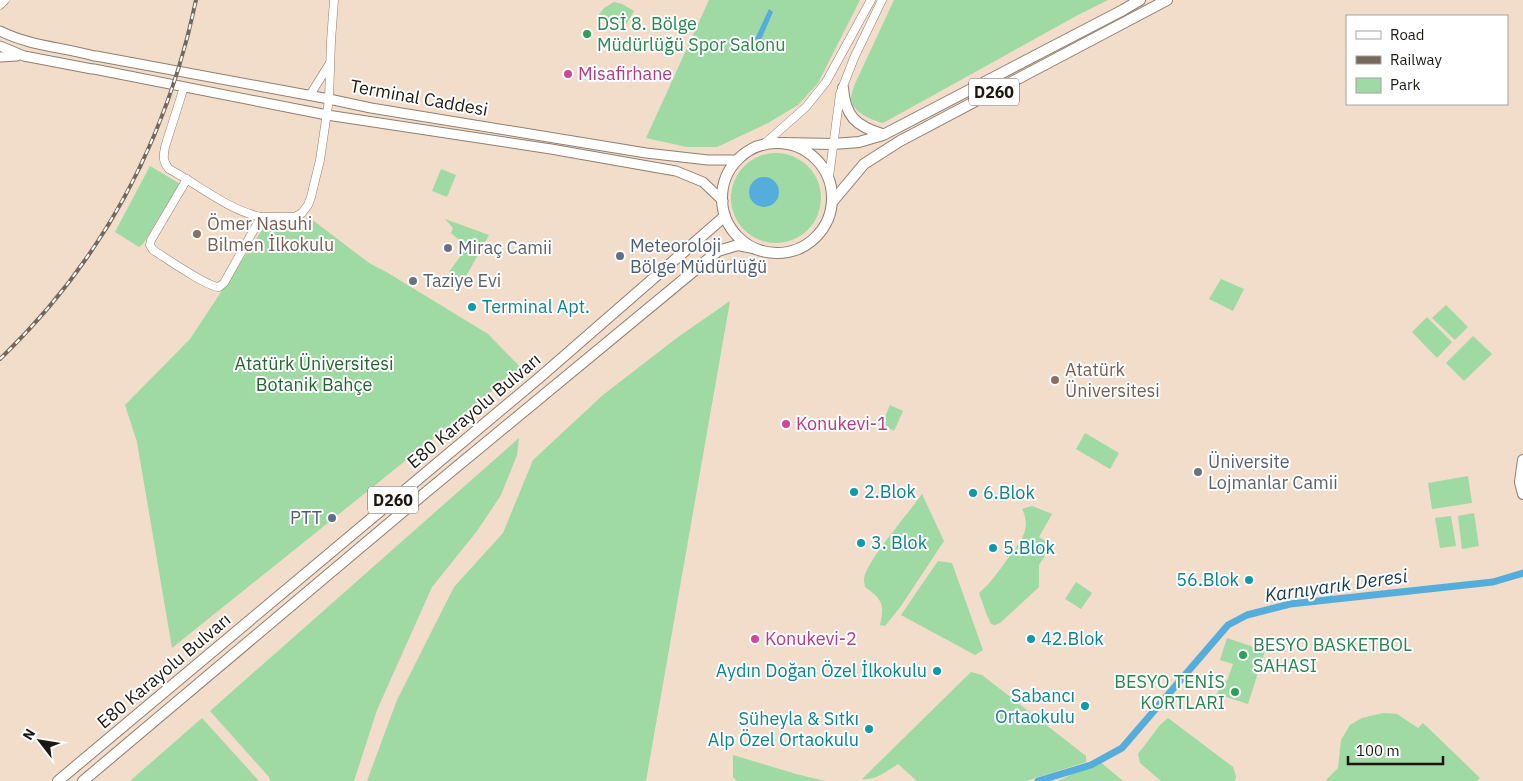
<svg xmlns="http://www.w3.org/2000/svg" width="1523" height="781" viewBox="0 0 1523 781" font-family="'IBM Plex Sans',sans-serif">
	<style>
		.green { fill: #9fd9a3 }
		.water { fill: #54adda }
		.lines { fill: none; stroke-linecap: round; stroke-linejoin: round }
		.canal { stroke: #54adda; stroke-width: 7 }
		.secondary-casing { stroke: #927e6e; stroke-width: 9 }
		.primary-casing { stroke: #927e6e; stroke-width: 11 }
		.highway-casing { stroke: #927e6e; stroke-width: 12 }
		.secondary { stroke: #fff; stroke-width: 8 }
		.primary { stroke: #fff; stroke-width: 9 }
		.highway { stroke: #fff; stroke-width: 10 }
		.rail-casing { stroke: #74675c; stroke-width: 4 }
		.rail { stroke: #fff; stroke-width: 2; stroke-dasharray: 5.5; stroke-linecap: butt }
		.leisure-dot { fill: #2e9e5b; stroke: #fff; stroke-width: 2 }
		.hotel-dot { fill: #d1479c; stroke: #fff; stroke-width: 2 }
		.education-dot { fill: #8d6e63; stroke: #fff; stroke-width: 2 }
		.worship-dot { fill: #6b7280; stroke: #fff; stroke-width: 2 }
		.service-dot { fill: #5c6f8a; stroke: #fff; stroke-width: 2 }
		.culture-dot { fill: #0f9aa8; stroke: #fff; stroke-width: 2 }
		.labels { text-anchor: middle; stroke-width: 4; stroke-linejoin: round; paint-order: stroke }
		.shield { fill: #fff; stroke: #625d58; stroke-width: 1 }
		.shield-label { font-size: 16px; font-weight: bold; fill: #1e1710 }
		.leisure-label { font-size: 18px; fill: #27864d; stroke: #fff; text-anchor: start }
		.hotel-label { font-size: 18px; fill: #b23c85; stroke: #fff; text-anchor: start }
		.street-label { font-size: 18px; fill: #1e1710; stroke: #fff }
		.education-label { font-size: 18px; fill: #785e54; stroke: #fff; text-anchor: start }
		.service-label { font-size: 18px; fill: #4e5e75; stroke: #fff; text-anchor: start }
		.worship-label { font-size: 18px; fill: #5b616d; stroke: #fff; text-anchor: start }
		.culture-label { font-size: 18px; fill: #0d838f; stroke: #fff; text-anchor: start }
		.park-label { font-size: 18px; fill: #22652e; stroke: #fff }
		.water-label { font-size: 19px; font-style: italic; fill: #163d50; stroke: #fff }
	</style>
	<rect width="100%" height="100%" fill="#f2dcca"/>
	<!-- green -->
	<g class="green">
		<path d="M709 0H860L818 83 798 105 768 123 717 147H687L646 138Z"/>
		<path d="M894 0H1108L1078 15 883 123C872 120 853 113 851 99 851 95 853 90 854 86Z"/>
		<path d="M614 2 622 4 634 11 624 28 612 22 611 24 598 16 604 8Z"/>
		<circle cx="776" cy="198" r="45"/>
		<path d="M150 166 180 184 143 244 139 247 115 232Z"/>
		<path d="M441 169 456 175 447 197 432 191Z"/>
		<path d="M310 218 369 263 388 273 488 334 521 368 172 648 137 442 125 405 190 339 268 221Z"/>
		<path d="M445 219 489 235 464 280 449 272 467 247 451 233 453 228Z"/>
		<path d="M1221 279 1244 289 1233 311 1209 299Z"/>
		<path d="M730 301 646 781H367L397 700 454 587 503 533 533 460 603 395 678 337Z"/>
		<path d="M1446 305 1468 327 1455 340 1432 318Z"/>
		<path d="M1427 317 1452 342 1437 358 1412 332Z"/>
		<path d="M1473 336 1492 354 1464 381 1446 363Z"/>
		<path d="M890 405 903 411 894 431 882 424Z"/>
		<path d="M1085 433 1119 453 1110 469 1076 449Z"/>
		<path d="M519 438 517 455 501 495 477 531 432 587 377 710 354 781H270L269 777 210 711Z"/>
		<path d="M1468 476 1472 503 1432 509 1428 483Z"/>
		<path d="M922 494 944 541 901 606 885 626 880 625C885 604 882 599 865 587 865 585 864 582 864 579 866 561 910 512 922 494Z"/>
		<path d="M1032 506 1052 514 1039 537 1052 545 1039 565V587L1000 623 995 625 991 624 986 613 979 593C993 581 999 570 1010 556 1021 541 1032 528 1022 509Z"/>
		<path d="M1474 513 1479 546 1462 549 1458 516Z"/>
		<path d="M1451 516 1456 546 1440 548 1435 518Z"/>
		<path d="M938 561 952 563 983 650 975 655 901 615Z"/>
		<path d="M1076 582 1092 593 1081 609 1065 599Z"/>
		<path d="M1227 638 1265 651 1248 704 1217 694 1223 680 1227 681 1233 664 1220 660Z"/>
		<path d="M971 672 982 675 1086 756V762L1026 781H917L898 764C887 771 875 781 862 779Z"/>
		<path d="M1383 713 1397 714 1418 728 1423 723 1480 778 1477 781H1328L1326 780 1338 768 1341 740 1350 725 1362 718Z"/>
		<path d="M202 718 259 781H130Z"/>
		<path d="M1168 718 1233 767 1236 776 1235 781H1161L1140 763 1138 754 1160 725Z"/>
		<path d="M733 755 796 774 825 781H737L733 777Z"/>
		<path d="M1099 761 1123 781H1058Z"/>
	</g>
	<!-- water -->
	<g class="water">
		<path d="M769 9 773 12 760 42 755 39Z"/>
		<circle cx="764" cy="192" r="15"/>
	</g>
	<g class="lines">
		<!-- canal -->
		<path class="canal" d="M1038 781 1091 765 1122 748 1228 625 1247 615 1290 604 1493 582 1523 573"/>
		<defs>
			<g id="secondary">
				<path d="M0 5 5 0"/>
				<path d="M184 87 165 147C163 157 163 162 169 169 199 185 228 210 261 217"/>
				<path d="M310 95 330 63"/>
				<path d="M763 145 806 107 826 82 871 0"/>
				<path d="M829 177 840 94 854 58 882 0"/>
				<path d="M187 179 151 240 150 245 153 250C166 258 207 287 219 287L224 283 261 217H295L302 213 308 205 311 197 320 160 329 99 331 41 334 0"/>
			</g>
			<g id="primary">
				<path d="M0 31C30 46 62 47 94 56"/>
				<path d="M0 46 24 56 92 69"/>
				<path d="M96 56 329 99 371 108 646 153 708 160H738"/>
				<path d="M0 57 17 56"/>
				<path d="M94 69 327 115 551 149 676 171 703 182 723 201"/>
			</g>
			<g id="highway">
				<path d="M843 88C845 116 856 126 882 134"/>
				<path d="M783 143 833 144 859 142 883 135 1123 10 1140 0"/>
				<circle cx="777" cy="198" r="55"/>
				<path d="M833 201 864 164 900 141 1167 0"/>
				<path d="M1523 460 1520 482 1523 494"/>
				<path d="M58 781 539 378 725 216"/>
				<path d="M83 781 425 493 718 251 738 245 753 248"/>
			</g>
		</defs>
		<!-- secondary casing -->
		<use href="#secondary" class="secondary-casing"/>
		<!-- primary casing -->
		<use href="#primary" class="primary-casing"/>
		<!-- highway casing -->
		<use href="#highway" class="highway-casing"/>
		<!-- secondary -->
		<use href="#secondary" class="secondary"/>
		<!-- primary -->
		<use href="#primary" class="primary"/>
		<!-- highway -->
		<use href="#highway" class="highway"/>
		<defs>
			<path id="rail" d="M0 359C102 261 167 139 196 0"/>
		</defs>
		<!-- rail casing -->
		<use href="#rail" class="rail-casing"/>
		<!-- rail -->
		<use href="#rail" class="rail"/>
	</g>
	<!-- markers -->
	<g class="leisure-dot">
		<circle cx="587" cy="34" r="5"/>
		<circle cx="1243" cy="655" r="5"/>
		<circle cx="1235" cy="692" r="5"/>
	</g>
	<g class="hotel-dot">
		<circle cx="568" cy="74" r="5"/>
		<circle cx="786" cy="424" r="5"/>
		<circle cx="755" cy="639" r="5"/>
	</g>
	<g class="education-dot">
		<circle cx="197" cy="234" r="5"/>
		<circle cx="1055" cy="380" r="5"/>
	</g>
	<g class="worship-dot">
		<circle cx="448" cy="248" r="5"/>
		<circle cx="413" cy="281" r="5"/>
		<circle cx="1198" cy="472" r="5"/>
	</g>
	<g class="service-dot">
		<circle cx="620" cy="256" r="5"/>
		<circle cx="332" cy="518" r="5"/>
	</g>
	<g class="culture-dot">
		<circle cx="472" cy="307" r="5"/>
		<circle cx="854" cy="492" r="5"/>
		<circle cx="973" cy="493" r="5"/>
		<circle cx="861" cy="543" r="5"/>
		<circle cx="993" cy="548" r="5"/>
		<circle cx="1249" cy="580" r="5"/>
		<circle cx="1031" cy="639" r="5"/>
		<circle cx="937" cy="671" r="5"/>
		<circle cx="1085" cy="706" r="5"/>
		<circle cx="869" cy="729" r="5"/>
	</g>
	<g class="labels">
		<!-- shield labels -->
		<g class="shield">
			<rect x="969" y="78.5" width="50" height="27" rx="4"/>
			<rect x="368" y="486.5" width="50" height="27" rx="4"/>
		</g>
		<g class="shield-label">
			<text x="994" y="98">D260</text>
			<text x="393" y="506">D260</text>
		</g>
		<!-- leisure labels -->
		<g class="leisure-label">
			<text x="597" y="30">DSİ 8. Bölge<tspan x="597" dy="21">Müdürlüğü Spor Salonu</tspan></text>
			<text x="1253" y="651">BESYO BASKETBOL<tspan x="1253" dy="21">SAHASI</tspan></text>
			<text x="1225" y="688" text-anchor="end">BESYO TENİS<tspan x="1225" dy="21">KORTLARI</tspan></text>
		</g>
		<!-- hotel labels -->
		<g class="hotel-label">
			<text x="578" y="80">Misafirhane</text>
			<text x="796" y="430">Konukevi-1</text>
			<text x="765" y="645">Konukevi-2</text>
		</g>
		<!-- street labels -->
		<g class="street-label">
			<text transform="translate(419 98) rotate(10)" y="6">Terminal Caddesi</text>
			<text transform="translate(474 411) rotate(-40)" y="6">E80 Karayolu Bulvarı</text>
			<text transform="translate(164 671) rotate(-40)" y="6">E80 Karayolu Bulvarı</text>
		</g>
		<!-- education labels -->
		<g class="education-label">
			<text x="207" y="230">Ömer Nasuhi<tspan x="207" dy="21">Bilmen İlkokulu</tspan></text>
			<text x="1065" y="376">Atatürk<tspan x="1065" dy="21">Üniversitesi</tspan></text>
		</g>
		<!-- service labels -->
		<g class="service-label">
			<text x="630" y="252">Meteoroloji<tspan x="630" dy="21">Bölge Müdürlüğü</tspan></text>
			<text x="322" y="524" text-anchor="end">PTT</text>
		</g>
		<!-- worship labels -->
		<g class="worship-label">
			<text x="458" y="254">Miraç Camii</text>
			<text x="423" y="287">Taziye Evi</text>
			<text x="1208" y="468">Üniversite<tspan x="1208" dy="21">Lojmanlar Camii</tspan></text>
		</g>
		<!-- culture labels -->
		<g class="culture-label">
			<text x="482" y="313">Terminal Apt.</text>
			<text x="864" y="498">2.Blok</text>
			<text x="983" y="499">6.Blok</text>
			<text x="871" y="549">3. Blok</text>
			<text x="1003" y="554">5.Blok</text>
			<text x="1239" y="586" text-anchor="end">56.Blok</text>
			<text x="1041" y="645">42.Blok</text>
			<text x="927" y="677" text-anchor="end">Aydın Doğan Özel İlkokulu</text>
			<text x="1075" y="702" text-anchor="end">Sabancı<tspan x="1075" dy="21">Ortaokulu</tspan></text>
			<text x="859" y="725" text-anchor="end">Süheyla &amp; Sıtkı<tspan x="859" dy="21">Alp Özel Ortaokulu</tspan></text>
		</g>
		<!-- park labels -->
		<g class="park-label">
			<text x="314" y="370">Atatürk Üniversitesi<tspan x="314" dy="21">Botanik Bahçe</tspan></text>
		</g>
		<!-- water labels -->
		<g class="water-label">
			<text transform="translate(1336 585) rotate(-8)" y="7">Karnıyarık Deresi</text>
		</g>
	</g>
	<!-- legend -->
	<rect x="1346" y="15" width="162" height="90" fill="#ffffff" stroke="#a5a29f"/>
	<rect x="1356" y="31" width="25" height="8" fill="#ffffff" stroke="#a5a29f"/>
	<text x="1390" y="40" font-size="15" fill="#1e1710">Road</text>
	<rect x="1356" y="56" width="25" height="8" fill="#74675c" stroke="#a5a29f"/>
	<text x="1390" y="65" font-size="15" fill="#1e1710">Railway</text>
	<rect x="1356" y="78" width="25" height="15" fill="#9fd9a3" stroke="#a5a29f"/>
	<text x="1390" y="90" font-size="15" fill="#1e1710">Park</text>
	<!-- north arrow -->
	<g transform="translate(40 741) rotate(301)" stroke="#ffffff" stroke-width="4" paint-order="stroke">
	<path d="M0-4L9 19L0 12L-9 19Z" fill="#1e1710"/>
	<text y="-8" font-size="14" font-weight="bold" text-anchor="middle" fill="#1e1710">N</text>
	</g>
	<!-- scale -->
	<path d="M1348 756v8h95v-8" fill="none" stroke="#1e1710" stroke-width="2.5"/>
	<text x="1356" y="756" font-size="15" fill="#1e1710" stroke="#ffffff" stroke-width="4" paint-order="stroke">100 m</text>
</svg>
